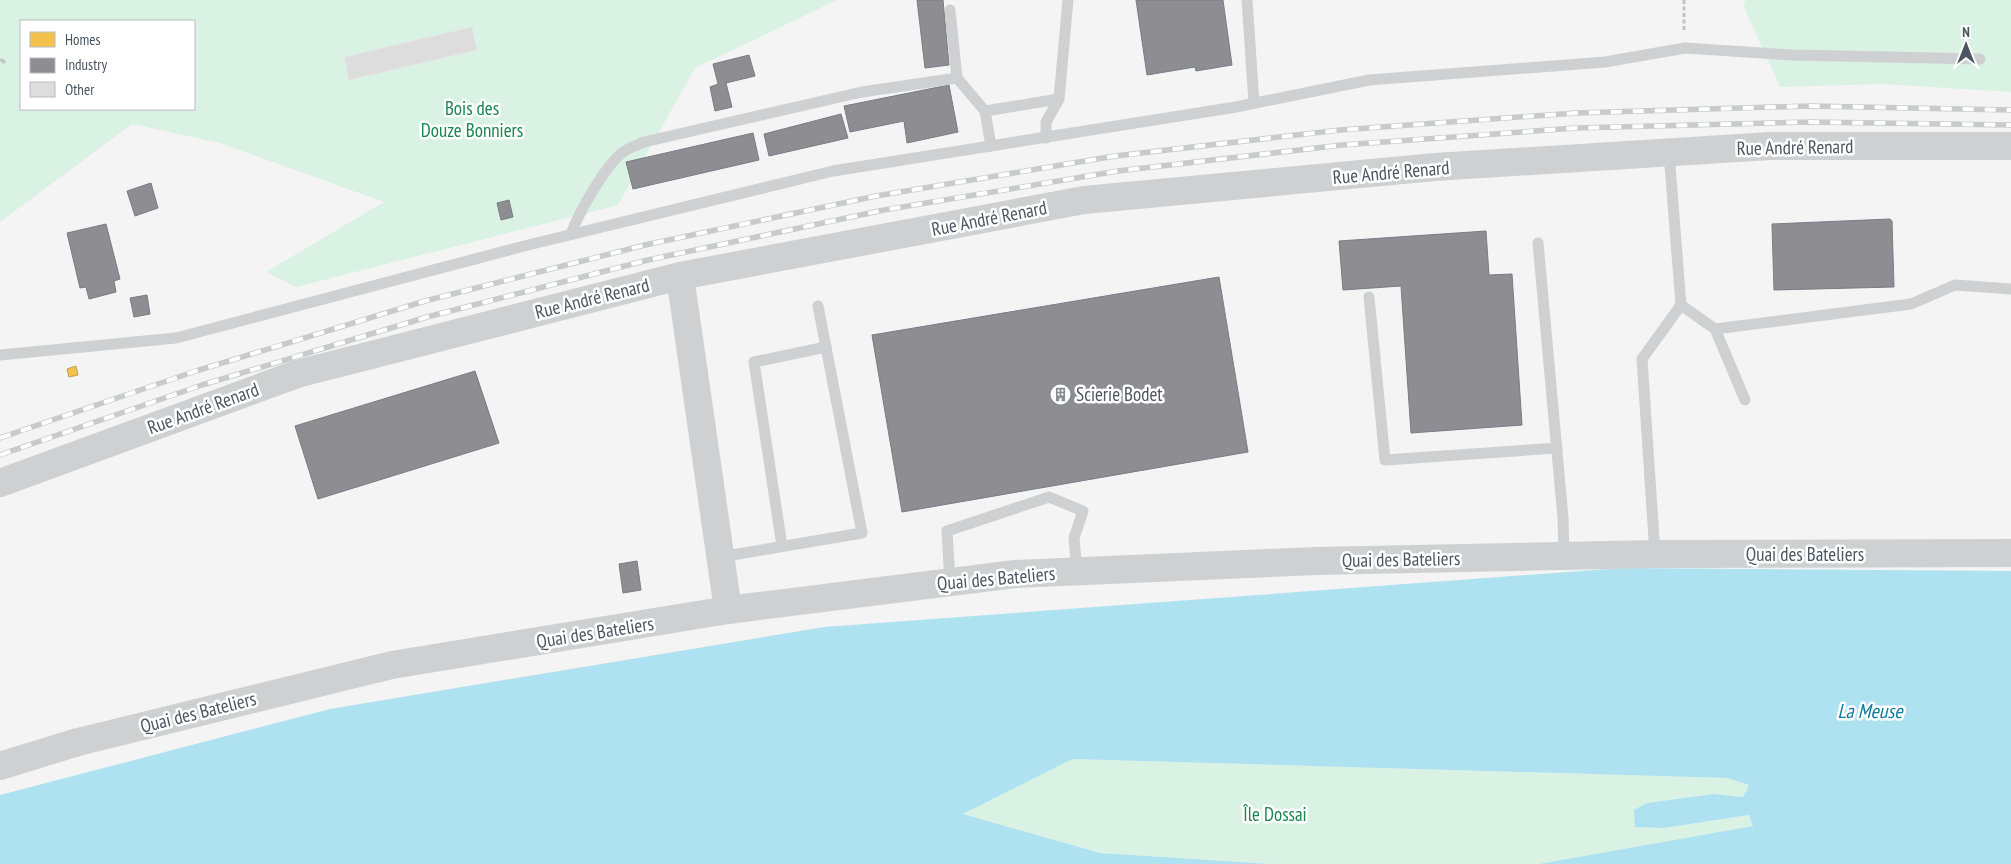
<svg xmlns="http://www.w3.org/2000/svg" width="2011" height="864" viewBox="0 0 2011 864" font-family="'PT Sans Narrow',sans-serif">
	<style>
		.green { fill: #d9f2e3; fill-rule: evenodd }
		.water { fill: #aee2f0 }
		.homes { fill: #f2c14e; stroke: #c0a154 }
		.industry { fill: #8d8d92; stroke: #797c83 }
		.building { fill: #ddddde; stroke: #e5e6e7 }
		.lines { fill: none; stroke-linecap: round; stroke-linejoin: round }
		.path { stroke: #bcc7c4; stroke-width: 3; stroke-dasharray: 4 2.5; stroke-linecap: butt }
		.service { stroke: #ced0d2; stroke-width: 11 }
		.tertiary { stroke: #ced0d2; stroke-width: 28 }
		.rail-casing { stroke: #c9cacc; stroke-width: 5.5 }
		.rail { stroke: #fff; stroke-width: 4; stroke-dasharray: 11; stroke-linecap: butt }
		.labels { text-anchor: middle; stroke-width: 5; stroke-linejoin: round; paint-order: stroke }
		.park-label { font-size: 19px; fill: #17864f; stroke: #fff }
		.street-label { font-size: 19px; fill: #4a5661; stroke: #fff }
		.poi-label { font-size: 19px; fill: #4a5661; stroke: #fff; text-anchor: start }
		.water-label { font-size: 20px; font-style: italic; fill: #0c7c9b; stroke: #fff }
	</style>
	<rect width="100%" height="100%" fill="#f4f4f4"/>
	<!-- green -->
	<g class="green">
		<path d="M0 0H837L695 68 618 205 296 287 266 272 384 202 220 143 132 124 0 222ZM21 21H194V109H21Z"/>
		<path d="M1746 0H2011V92L1882 84 1780 87 1743 5Z"/>
		<path d="M1071 759 1727 778 1749 785 1743 797 1713 794 1647 803 1704 822 1749 815 1754 826 1539 864H1271L1100 853 963 814Z"/>
	</g>
	<!-- water -->
	<path class="water" d="M1622 568 2011 571V864H1539L1753 826 1749 815 1663 828 1635 827 1634 810 1647 803 1713 794 1743 797 1749 785 1727 778 1072 759 963 814 1100 853 1271 864H0V795L330 709 824 627Z"/>
	<!-- homes -->
	<path class="homes" d="M76 366 78 375 69 377 67 369Z"/>
	<!-- industry -->
	<g class="industry">
		<path d="M917 0H943L949 65 925 68Z"/>
		<path d="M1136 0H1223L1232 65 1196 71 1195 67 1147 75Z"/>
		<path d="M749 55 755 76 726 83 732 107 715 111 710 87 718 84 713 64Z"/>
		<path d="M949 85 958 132 907 143 904 121 850 132 844 106Z"/>
		<path d="M841 114 848 138 769 156 764 134Z"/>
		<path d="M753 133 759 160 633 189 626 162Z"/>
		<path d="M151 183 158 208 135 216 127 191Z"/>
		<path d="M509 200 513 217 501 220 497 203Z"/>
		<path d="M1890 219 1892 221 1894 287 1774 290 1772 224Z"/>
		<path d="M106 224 120 279 114 281 116 292 89 299 86 287 80 288 67 233Z"/>
		<path d="M1486 231 1489 275 1512 274 1522 425 1411 433 1401 286 1343 290 1339 241Z"/>
		<path d="M1219 277 1248 452 902 512 872 335Z"/>
		<path d="M147 295 150 314 134 317 130 298Z"/>
		<path d="M475 371 499 443 318 499 295 426Z"/>
		<path d="M637 561 641 590 623 593 619 564Z"/>
	</g>
	<!-- building -->
	<path class="building" d="M472 27 477 50 349 80 344 57Z"/>
	<g class="lines">
		<!-- path -->
		<g class="path">
			<path d="M1684 0V30"/>
			<path d="M0 60 6 61 0 63"/>
		</g>
		<!-- service -->
		<g class="service">
			<path d="M1247 0 1254 103"/>
			<path d="M950 10 957 78"/>
			<path d="M985 111 991 146"/>
			<path d="M1046 138V122L1059 99 1068 0"/>
			<path d="M571 234C579 212 605 166 623 152 629 148 638 145 644 142L862 92 957 78 985 111 1059 99"/>
			<path d="M1538 243 1563 518 1564 556"/>
			<path d="M1369 297 1385 460 1557 448"/>
			<path d="M1681 305 1715 329 1911 304 1955 285 2011 289"/>
			<path d="M1715 329 1745 400"/>
			<path d="M0 355 176 338 524 246 833 171 1236 107 1369 80 1605 62 1685 48 1792 55 1980 59"/>
			<path d="M782 546 754 362 826 347"/>
			<path d="M1655 554 1642 359 1681 305 1669 153"/>
			<path d="M720 557 862 533 818 306"/>
			<path d="M950 582 947 531 1049 497 1083 511 1074 538 1077 571"/>
		</g>
		<!-- tertiary -->
		<g class="tertiary">
			<path d="M680 276 728 610"/>
			<path d="M0 483 297 374 680 276 1084 200 1435 167 1770 146H2011"/>
			<path d="M0 766 78 742 392 665 728 610 1015 574 1315 561 1655 554 2011 553"/>
		</g>
		<defs>
			<g id="rail">
				<path d="M0 438 196 371 425 301 645 245 876 196 1115 156 1340 130 1576 113 1809 106 2011 110"/>
				<path d="M0 455 202 385 427 317 648 260 884 210 1118 171 1342 145 1576 128 1810 122 2011 125"/>
			</g>
		</defs>
		<!-- rail casing -->
		<use href="#rail" class="rail-casing"/>
		<!-- rail -->
		<use href="#rail" class="rail"/>
	</g>
	<!-- icons -->
	<defs>
		<symbol id="building-ring" viewBox="-11 -11 22 22"><circle r="9.5" fill="#fff" stroke="#868d94" stroke-width="1.5"/><path d="M-4-6H4V6H1V3H-1V6H-4ZM-2.5-4.3h1.7v1.8h-1.7ZM.8-4.3h1.7v1.8H.8ZM-2.5-1h1.7V.8h-1.7ZM.8-1h1.7V.8H.8Z" fill="#868d94"/></symbol>
	</defs>
	<g fill-rule="evenodd">
		<use href="#building-ring" x="1048" y="382" width="25" height="25"/>
	</g>
	<g class="labels">
		<!-- park labels -->
		<g class="park-label">
			<text x="472" y="115">Bois des<tspan x="472" dy="22">Douze Bonniers</tspan></text>
			<text x="1275" y="821">Île Dossai</text>
		</g>
		<!-- street labels -->
		<g class="street-label">
			<text transform="translate(1795 147) rotate(-1)" y="7">Rue André Renard</text>
			<text transform="translate(1391 172) rotate(-5)" y="7">Rue André Renard</text>
			<text transform="translate(989 218) rotate(-11)" y="7">Rue André Renard</text>
			<text transform="translate(592 298) rotate(-14)" y="7">Rue André Renard</text>
			<text transform="translate(203 408) rotate(-20)" y="7">Rue André Renard</text>
			<text x="1805" y="561">Quai des Bateliers</text>
			<text transform="translate(1401 559) rotate(-1)" y="7">Quai des Bateliers</text>
			<text transform="translate(996 578) rotate(-5)" y="7">Quai des Bateliers</text>
			<text transform="translate(595 632) rotate(-9)" y="7">Quai des Bateliers</text>
			<text transform="translate(198 712) rotate(-14)" y="7">Quai des Bateliers</text>
		</g>
		<!-- poi labels -->
		<g class="poi-label">
			<text x="1076" y="401">Scierie Bodet</text>
		</g>
		<!-- water labels -->
		<g class="water-label">
			<text x="1870" y="718">La Meuse</text>
		</g>
	</g>
	<!-- legend -->
	<rect x="20" y="20" width="175" height="90" fill="#ffffff" stroke="#b7bbc0"/>
	<rect x="30" y="32" width="25" height="15" fill="#f2c14e" stroke="#b7bbc0"/>
	<text x="65" y="45" font-size="15" fill="#4a5661">Homes</text>
	<rect x="30" y="58" width="25" height="15" fill="#8d8d92" stroke="#b7bbc0"/>
	<text x="65" y="70" font-size="15" fill="#4a5661">Industry</text>
	<rect x="30" y="82" width="25" height="15" fill="#ddddde" stroke="#b7bbc0"/>
	<text x="65" y="95" font-size="15" fill="#4a5661">Other</text>
	<!-- north arrow -->
	<g transform="translate(1966 45)" stroke="#ffffff" stroke-width="4" paint-order="stroke">
	<path d="M0-4L9 19L0 12L-9 19Z" fill="#4a5661"/>
	<text y="-8" font-size="14" font-weight="bold" text-anchor="middle" fill="#4a5661">N</text>
	</g>
</svg>
